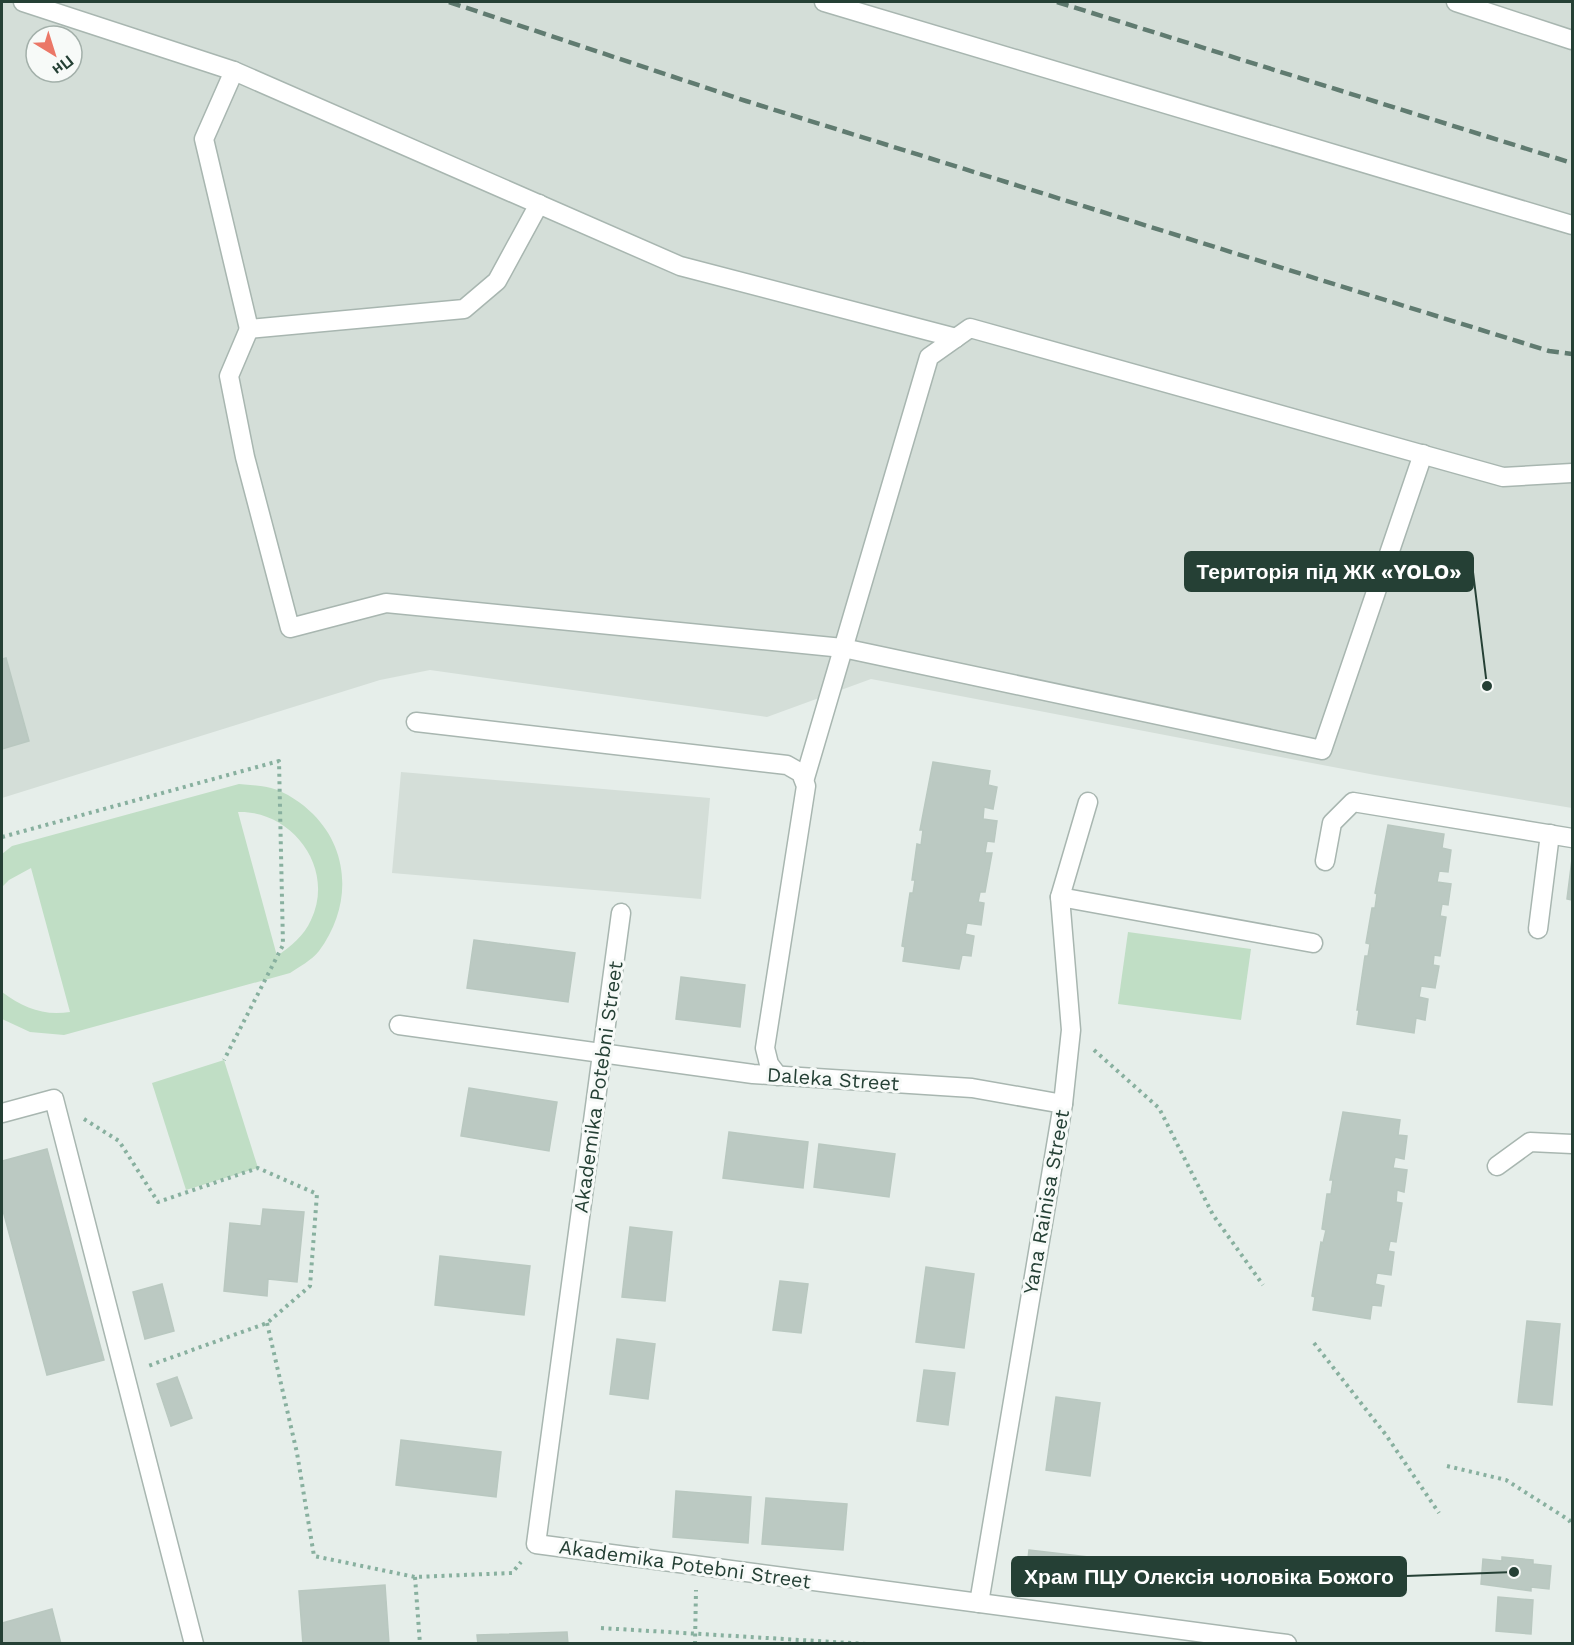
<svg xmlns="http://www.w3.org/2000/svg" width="1574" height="1645" viewBox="0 0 1574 1645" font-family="'Work Sans',sans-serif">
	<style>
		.built { fill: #d4ded8; fill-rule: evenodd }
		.green { fill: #c0dec5; fill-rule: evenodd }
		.building { fill: #bbc9c2; stroke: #b9c8c0; stroke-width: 1.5 }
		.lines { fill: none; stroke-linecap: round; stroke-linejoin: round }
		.minor-casing { stroke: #a8b6b0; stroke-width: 21 }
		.path { stroke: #88b09f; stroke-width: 4; stroke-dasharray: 3 4.5; stroke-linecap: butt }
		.minor { stroke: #fff; stroke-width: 18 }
		.rail { stroke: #607b70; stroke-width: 4.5; stroke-dasharray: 12 6; stroke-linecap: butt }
		.labels { text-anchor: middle; stroke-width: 6; stroke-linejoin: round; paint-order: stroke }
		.street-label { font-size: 20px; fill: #254035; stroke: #f7faf8 }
		.leader { fill: none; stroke: #254035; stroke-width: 2 }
		.callout-dot { fill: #254035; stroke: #f7faf8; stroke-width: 2 }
		.callout { fill: #254035; stroke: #254035; stroke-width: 2 }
		.callout-label { font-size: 21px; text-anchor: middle; font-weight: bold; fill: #fff }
	</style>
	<rect width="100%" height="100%" fill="#e6eeea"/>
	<!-- built -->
	<g class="built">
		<path d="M2 2H1572V808L1375 775 871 679 767 717 430 670 380 680 2 798ZM36 36H72V72H36Z"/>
		<path d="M401 772 710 798 701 899 392 873Z"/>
	</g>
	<!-- green -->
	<g class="green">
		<path d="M239 784C249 785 260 785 271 788 286 792 302 803 313 814 351 852 351 908 319 951 312 960 299 967 290 973L64 1035 30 1032 2 1019V992C24 1008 43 1016 70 1012L31 868 9 880 2 887V854L12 846ZM238 812C291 810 336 867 311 920 304 936 291 946 277 956Z"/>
		<path d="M1128 932 1251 949 1241 1020 1118 1004Z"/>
		<path d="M224 1060 258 1168 186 1190 152 1083Z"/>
	</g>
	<!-- building -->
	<g class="building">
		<path d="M6 658 29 741 2 749V659Z"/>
		<path d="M933 762 990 771 988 785 997 787 993 809 984 807 983 819 997 821 994 842 987 841 985 853H992L985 892H980L978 902 984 903 981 925 967 923 965 934 974 936 971 956 962 955 959 969 903 961 905 947 902 946 910 893H913L915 880H912L917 844 921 845 923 830H920Z"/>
		<path d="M1388 825 1444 834 1442 848 1451 850 1448 872 1439 871 1437 882 1451 884 1448 905 1442 904 1440 916 1446 917 1440 956 1434 955 1433 965 1439 966 1435 988 1421 986 1419 997 1428 999 1425 1020 1416 1018 1414 1033 1357 1024 1359 1010H1357L1365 956H1368L1370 944 1366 943 1372 908H1375L1377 894 1375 893Z"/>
		<path d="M1572 859V900L1567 899Z"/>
		<path d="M474 940 575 953 568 1002 467 988Z"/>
		<path d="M681 977 745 985 740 1027 676 1019Z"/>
		<path d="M469 1088 557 1102 549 1151 461 1136Z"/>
		<path d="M1343 1112 1400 1120 1398 1135 1407 1136 1404 1159 1395 1157 1393 1168 1407 1170 1404 1192 1397 1190 1396 1202 1402 1203 1396 1242 1390 1241 1388 1251 1394 1252 1391 1275 1377 1273 1375 1284 1384 1286 1381 1306 1372 1305 1370 1319 1313 1310 1315 1297 1312 1296 1321 1242 1323 1243 1326 1230 1322 1229 1327 1194H1331L1333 1180H1330Z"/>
		<path d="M729 1132 808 1142 803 1188 723 1178Z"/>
		<path d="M819 1144 895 1154 889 1197 814 1187Z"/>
		<path d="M47 1149 104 1360 47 1375 2 1207V1161Z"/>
		<path d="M263 1209 304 1212 297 1282 268 1279 267 1296 224 1291 230 1223 261 1226Z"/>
		<path d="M630 1227 672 1232 665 1301 622 1297Z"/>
		<path d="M440 1256 530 1266 524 1315 435 1305Z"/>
		<path d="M926 1267 974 1274 964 1348 916 1342Z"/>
		<path d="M780 1281 808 1284 801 1333 773 1330Z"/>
		<path d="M162 1284 174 1331 145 1339 133 1292Z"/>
		<path d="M1527 1321 1560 1324 1552 1405 1518 1402Z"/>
		<path d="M617 1339 655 1344 648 1399 610 1394Z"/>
		<path d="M924 1370 955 1373 948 1425 917 1421Z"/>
		<path d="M177 1377 192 1418 171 1426 157 1384Z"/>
		<path d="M1056 1397 1100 1403 1090 1476 1046 1470Z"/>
		<path d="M401 1440 501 1452 496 1497 396 1485Z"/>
		<path d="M676 1491 751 1497 748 1543 673 1537Z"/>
		<path d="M766 1498 847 1504 843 1550 762 1544Z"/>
		<path d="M1029 1550 1105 1559 1101 1592 1025 1583Z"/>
		<path d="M1502 1557 1533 1560V1564L1551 1566 1549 1589 1531 1587V1591L1481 1584 1483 1559 1502 1561Z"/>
		<path d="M385 1585 389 1644H303L299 1591Z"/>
		<path d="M1498 1597 1533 1600 1531 1634 1496 1631Z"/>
		<path d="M52 1609 61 1644H2V1623Z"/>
		<path d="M567 1632 568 1644H478L477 1635Z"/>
	</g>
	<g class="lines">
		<defs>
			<g id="minor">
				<path d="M23 2 234 71 680 266 956 338"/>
				<path d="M824 2 1572 225"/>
				<path d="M1456 2 1572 40"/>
				<path d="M234 71 204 139 249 329 464 309 497 281 539 204"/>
				<path d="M249 329 229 376 245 457 290 628 386 603 843 648 1322 750 1423 454"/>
				<path d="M416 722 787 765 801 773 806 786 765 1048 769 1064 778 1076"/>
				<path d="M805 778 929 357 970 328 1503 477 1572 473"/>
				<path d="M1325 861 1332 823 1353 802 1572 838"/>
				<path d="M1060 897 1313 943"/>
				<path d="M621 913 536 1544 1287 1644"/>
				<path d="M1538 929 1550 834"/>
				<path d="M399 1025 753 1074 972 1088 1063 1104"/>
				<path d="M2 1113 54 1099 194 1644"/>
				<path d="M1497 1166 1530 1142 1572 1144"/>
				<path d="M979 1603 1063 1104 1071 1030 1060 897 1088 802"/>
			</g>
		</defs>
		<!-- minor casing -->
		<use href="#minor" class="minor-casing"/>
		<!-- path -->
		<g class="path">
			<path d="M2 837 279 761 283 945 224 1060"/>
			<path d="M1094 1050 1159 1108 1213 1215 1263 1285"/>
			<path d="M84 1119 119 1141 158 1202 258 1168 317 1194 310 1286 267 1323 148 1366"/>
			<path d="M267 1323 297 1453 314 1556 415 1577 512 1573 521 1562"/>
			<path d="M1314 1343 1386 1435 1439 1513"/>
			<path d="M1447 1466 1506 1480 1569 1520 1572 1526"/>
			<path d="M415 1577 420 1644"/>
			<path d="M601 1628 867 1644"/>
			<path d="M695 1644 696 1590"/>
		</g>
		<!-- minor -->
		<use href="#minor" class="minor"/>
		<!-- rail -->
		<g class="rail">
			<path d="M449 2 746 101 1549 351 1572 354"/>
			<path d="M1057 2 1572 163"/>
		</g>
	</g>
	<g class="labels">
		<!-- street labels -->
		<g class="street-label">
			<text transform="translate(833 1079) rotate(4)" y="7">Daleka Street</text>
			<text transform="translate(598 1087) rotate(-82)" y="7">Akademika Potebni Street</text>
			<text transform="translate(1046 1202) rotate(-80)" y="7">Yana Rainisa Street</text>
			<text transform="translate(685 1564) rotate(8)" y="7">Akademika Potebni Street</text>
		</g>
	</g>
	<!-- callouts -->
	<path class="leader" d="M1487 686L1473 572M1514 1572L1406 1576"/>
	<g class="callout-dot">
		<circle cx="1487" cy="686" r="6"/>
		<circle cx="1514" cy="1572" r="6"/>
	</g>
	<g class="callout">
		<rect x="1185" y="552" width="288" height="39" rx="6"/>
		<rect x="1012" y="1557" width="394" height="39" rx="6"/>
	</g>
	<g class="callout-label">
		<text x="1329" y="579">Територія під ЖК «YOLO»</text>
		<text x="1209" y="1584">Храм ПЦУ Олексія чоловіка Божого</text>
	</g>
	<!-- border -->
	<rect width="1574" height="1645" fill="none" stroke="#254035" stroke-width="6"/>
	<!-- north arrow -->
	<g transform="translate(54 54) rotate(142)"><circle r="28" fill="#f7faf8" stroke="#a3b0aa" stroke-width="1.5"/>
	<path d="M0-4.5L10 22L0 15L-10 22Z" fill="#eb7767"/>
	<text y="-9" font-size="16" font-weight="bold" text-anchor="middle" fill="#254035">Пн</text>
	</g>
</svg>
